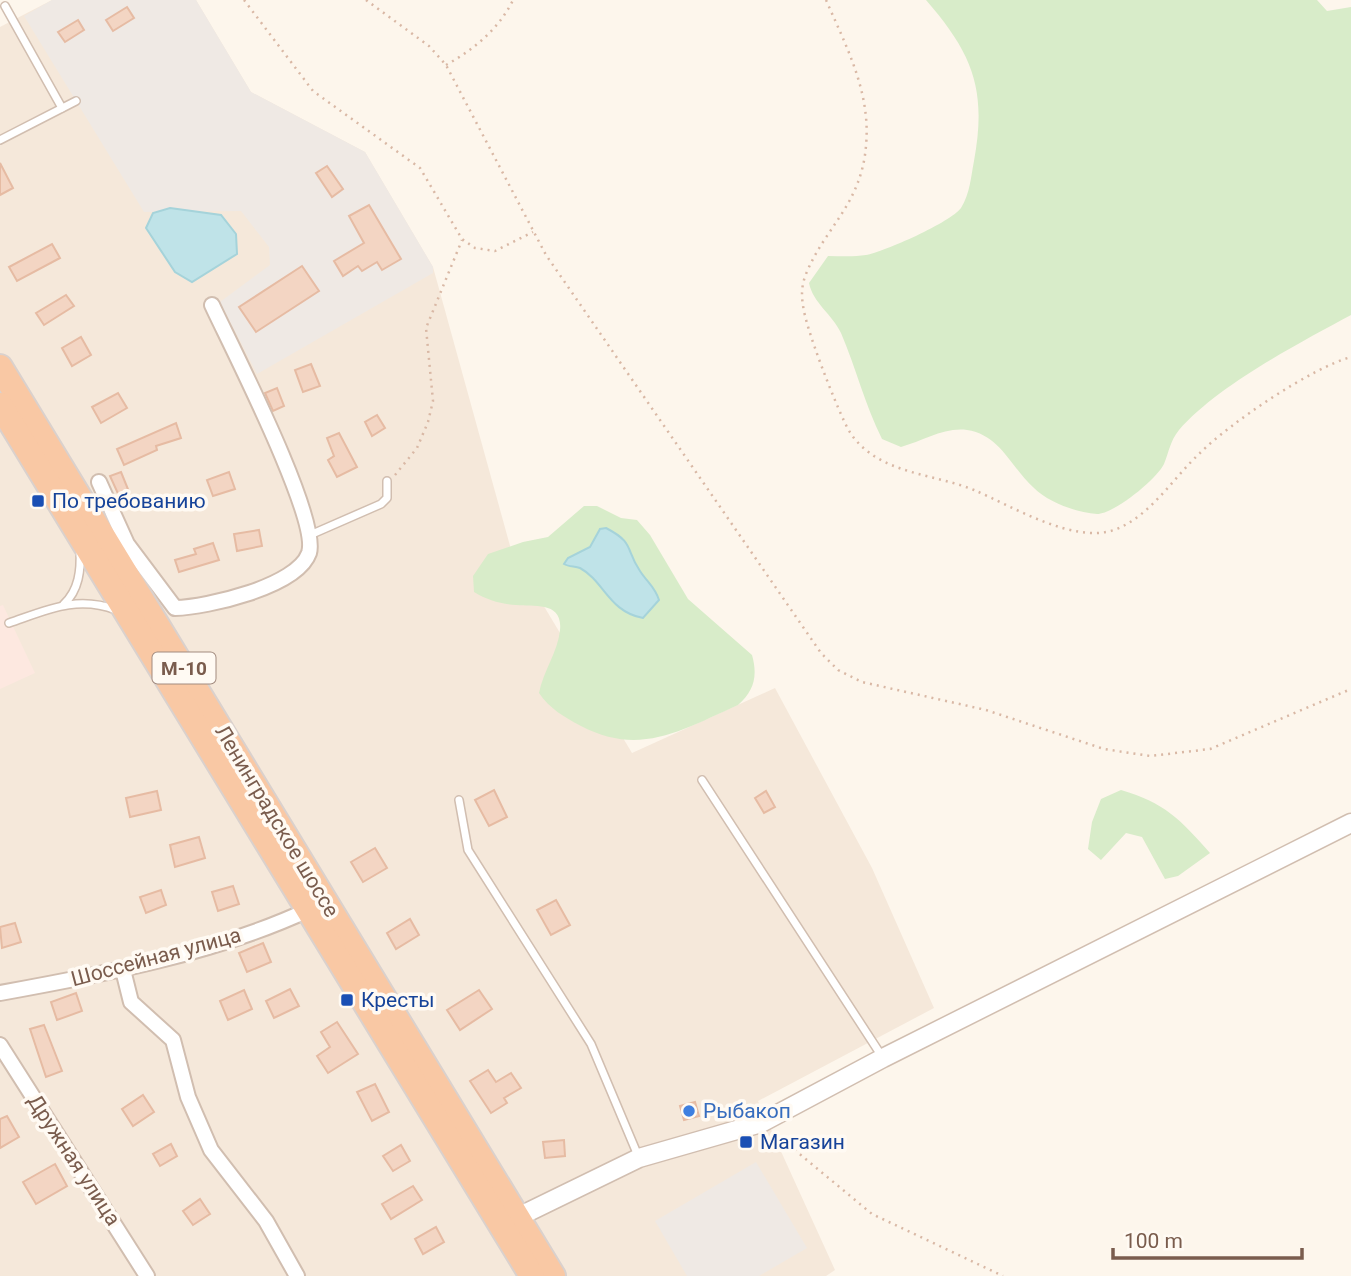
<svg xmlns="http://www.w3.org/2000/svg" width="1351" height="1276" viewBox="0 0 1351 1276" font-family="Roboto,sans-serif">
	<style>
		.residential { fill: #f5e8da }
		.commercial { fill: #fde8e0 }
		.industrial { fill: #efe9e4 }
		.green { fill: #d8ecc9 }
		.water { fill: #bfe3e8; stroke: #a5d3da; stroke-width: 2 }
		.building { fill: #f3d5c3; stroke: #e6bba3; stroke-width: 2 }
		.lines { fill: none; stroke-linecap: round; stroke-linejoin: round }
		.service-casing { stroke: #d1beb0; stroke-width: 10 }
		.minor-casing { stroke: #d1beb0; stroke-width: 18 }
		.tertiary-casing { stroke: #d1beb0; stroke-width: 21 }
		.trunk-casing { stroke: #dad1cd; stroke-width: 28 }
		.path { stroke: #d9b8a5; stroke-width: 2.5; stroke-dasharray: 2 5; stroke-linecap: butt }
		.service { stroke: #fff; stroke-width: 7 }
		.minor { stroke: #fff; stroke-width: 14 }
		.tertiary { stroke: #fff; stroke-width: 18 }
		.trunk { stroke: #f9c8a4; stroke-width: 24 }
		.transit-dot { fill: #1a4fb4; stroke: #fffaf3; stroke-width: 2.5 }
		.shop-dot { fill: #3f7fe0; stroke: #fffaf3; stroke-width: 2.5 }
		.labels { text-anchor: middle; stroke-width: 7; stroke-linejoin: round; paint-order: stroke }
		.shield { fill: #fffaf3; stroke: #a28b7f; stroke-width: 2 }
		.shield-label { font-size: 19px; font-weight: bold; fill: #7a5c4d }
		.transit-label { font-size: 21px; fill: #164399; stroke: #fffaf3; text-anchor: start }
		.street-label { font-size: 21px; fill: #7a5c4d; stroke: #fffaf3 }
		.shop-label { font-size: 21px; fill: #366cbe; stroke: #fffaf3; text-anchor: start }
	</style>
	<rect width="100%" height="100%" fill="#fdf6ec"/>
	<!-- residential -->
	<path class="residential" d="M52 0H196L251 92 365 152 433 267 512 553 632 753 775 688 872 868 934 1008 758 1101 835 1270 826 1276H0V27Z"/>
	<!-- commercial -->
	<path class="commercial" d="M3 605 35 673 0 689V606Z"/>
	<!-- industrial -->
	<g class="industrial">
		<path d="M52 0H196L251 92 365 152 433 267V273L257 374 220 302 270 265 269 247 241 211 144 212 24 16Z"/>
		<path d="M756 1162 807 1248 759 1276H687L655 1221Z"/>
	</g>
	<!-- green -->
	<g class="green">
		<path d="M926 0H1317L1327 11 1351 7V315C1299 343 1217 386 1179 430 1170 441 1169 452 1164 464 1157 479 1114 514 1097 514 1077 513 1048 502 1034 488 1011 468 1001 435 967 430 944 427 923 441 901 447L882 439C865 405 856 368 841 333 832 314 813 303 809 283L828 256C840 256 854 257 866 255 884 252 951 222 961 208 970 194 971 176 974 161 987 90 973 54 926 0Z"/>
		<path d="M584 506H597L621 518 637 520 650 535 688 599 752 655C758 676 754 691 738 705 682 730 640 757 581 726 564 717 550 709 539 693 543 671 558 652 560 630 563 601 534 607 516 605 501 604 487 600 474 592L473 576 488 554 523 542 548 537Z"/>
		<path d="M1121 790C1165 803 1180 819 1210 853L1178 876 1165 879 1142 837 1126 833 1101 860 1088 849 1092 822 1101 799Z"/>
	</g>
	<!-- water -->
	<g class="water">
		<path d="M170 208 221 215 236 234 237 254 192 282 175 272 146 228 153 213Z"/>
		<path d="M606 528C635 543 625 549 640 571 647 582 655 587 659 600L643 618C609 612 604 581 580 568 575 566 569 567 564 564L568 558 590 547 600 529Z"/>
	</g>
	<!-- building -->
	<g class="building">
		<path d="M127 7 134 18 113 31 106 20Z"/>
		<path d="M78 20 84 30 65 42 58 32Z"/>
		<path d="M0 163 13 188 0 195Z"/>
		<path d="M327 166 343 189 332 197 316 173Z"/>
		<path d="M369 205 401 259 382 270 377 262 362 271 358 266 343 276 334 261 364 243 349 216Z"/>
		<path d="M52 244 60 258 17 281 9 267Z"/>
		<path d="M302 266 319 291 256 332 239 307Z"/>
		<path d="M66 295 74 306 44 325 36 313Z"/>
		<path d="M81 337 91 355 72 366 62 348Z"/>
		<path d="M311 364 320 386 303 392 295 370Z"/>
		<path d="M277 388 284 406 273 411 265 393Z"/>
		<path d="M118 393 127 408 101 423 92 407Z"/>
		<path d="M377 415 385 428 372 436 365 422Z"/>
		<path d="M176 423 181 438 156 446 157 450 124 465 117 449Z"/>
		<path d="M339 433 357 467 337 477 328 460 334 456 327 438Z"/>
		<path d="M121 472 134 504 125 509 110 476Z"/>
		<path d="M229 472 235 489 213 496 207 480Z"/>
		<path d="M259 530 262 546 237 551 234 534Z"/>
		<path d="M213 543 219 560 179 572 175 560 196 554 194 549Z"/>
		<path d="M494 790 507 817 489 826 475 800Z"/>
		<path d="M157 791 161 810 130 817 126 798Z"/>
		<path d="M766 791 775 807 764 813 755 798Z"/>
		<path d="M199 837 205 858 175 867 170 845Z"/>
		<path d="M375 848 387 868 363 882 351 862Z"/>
		<path d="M233 886 239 904 218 911 212 892Z"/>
		<path d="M161 890 166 905 146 913 140 897Z"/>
		<path d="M556 900 570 925 551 935 537 910Z"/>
		<path d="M410 919 419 935 396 949 387 933Z"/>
		<path d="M15 923 21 942 2 948 0 927Z"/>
		<path d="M263 943 271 962 247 972 239 953Z"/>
		<path d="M290 989 299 1006 274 1018 266 1001Z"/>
		<path d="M244 990 252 1009 228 1020 220 1001Z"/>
		<path d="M479 990 492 1009 460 1030 447 1010Z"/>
		<path d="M76 993 82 1011 57 1020 51 1002Z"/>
		<path d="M337 1022 358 1054 328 1073 317 1056 330 1047 321 1032Z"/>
		<path d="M44 1025 62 1071 46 1077 30 1029Z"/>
		<path d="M488 1070 496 1082 511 1073 521 1088 504 1098 507 1103 491 1113 470 1081Z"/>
		<path d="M375 1084 389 1112 372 1121 357 1092Z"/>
		<path d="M143 1095 154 1112 133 1126 122 1109Z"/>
		<path d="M695 1102 699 1116 684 1120 680 1106Z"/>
		<path d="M7 1116 19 1137 0 1148V1119Z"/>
		<path d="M564 1140 565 1156 545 1158 543 1142Z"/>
		<path d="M171 1144 177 1156 160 1166 153 1154Z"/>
		<path d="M401 1145 410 1161 393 1171 383 1156Z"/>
		<path d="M55 1164 67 1186 36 1204 23 1182Z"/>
		<path d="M413 1186 422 1200 391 1219 382 1204Z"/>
		<path d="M200 1199 210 1214 193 1225 183 1211Z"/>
		<path d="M436 1227 444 1242 423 1254 415 1239Z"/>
	</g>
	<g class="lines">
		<defs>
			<g id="service">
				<path d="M5 6 62 108"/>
				<path d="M0 140 76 101"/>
				<path d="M310 535 381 504 387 498V481"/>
				<path d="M64 604C79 590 81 570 80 550"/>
				<path d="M9 623C47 610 77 595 116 610"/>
				<path d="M702 780 883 1058"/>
				<path d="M459 800 468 850 591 1044 639 1158"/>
			</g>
			<g id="minor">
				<path d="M99 482 127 544 175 608C207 607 297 587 309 553 320 519 231 346 212 305"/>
				<path d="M123 970 131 1002 173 1040 188 1097 211 1150 266 1221 297 1276"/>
				<path d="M0 993C100 975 216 953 308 910"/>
				<path d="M0 1045 147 1276"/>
			</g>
			<path id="tertiary" d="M518 1217 639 1158 761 1123 883 1058 1351 823"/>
			<g id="trunk">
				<path d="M0 367 553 1276"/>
				<path d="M0 405 532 1276"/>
			</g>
		</defs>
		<!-- service casing -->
		<use href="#service" class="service-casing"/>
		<!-- minor casing -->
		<use href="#minor" class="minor-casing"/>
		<!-- tertiary casing -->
		<use href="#tertiary" class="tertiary-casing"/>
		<!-- trunk casing -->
		<use href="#trunk" class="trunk-casing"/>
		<!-- path -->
		<g class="path">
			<path d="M244 0 313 91 420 168 462 239 475 248 495 251 533 232"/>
			<path d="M366 0 429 46 446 65 546 255 821 653 838 670 862 682 986 710 1104 749 1150 756 1210 749 1351 689"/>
			<path d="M826 0C847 48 871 93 866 146 861 205 825 227 806 274 802 284 801 294 803 305 805 327 835 403 846 425 852 438 862 448 874 456 904 475 942 477 974 490 1012 506 1073 544 1114 530 1150 517 1173 478 1200 453 1230 423 1311 368 1351 357"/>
			<path d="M446 65C473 50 499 29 513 0"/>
			<path d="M395 475 417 448 428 422 433 401 426 328 462 240"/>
			<path d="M773 1132 872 1214 1003 1276"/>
		</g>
		<!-- service -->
		<use href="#service" class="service"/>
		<!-- minor -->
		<use href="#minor" class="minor"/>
		<!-- tertiary -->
		<use href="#tertiary" class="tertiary"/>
		<!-- trunk -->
		<use href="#trunk" class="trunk"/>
	</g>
	<!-- markers -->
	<g class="transit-dot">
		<rect x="31" y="494" width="14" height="14" rx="3.5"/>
		<rect x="340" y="993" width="14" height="14" rx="3.5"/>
		<rect x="739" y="1135" width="14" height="14" rx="3.5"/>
	</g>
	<circle class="shop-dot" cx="689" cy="1111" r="7"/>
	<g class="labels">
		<!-- shield labels -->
		<rect class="shield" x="152.5" y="652.5" width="63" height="31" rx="5"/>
		<g class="shield-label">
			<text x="184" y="675">М-10</text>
		</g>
		<!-- transit labels -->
		<g class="transit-label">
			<text x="52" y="508">По требованию</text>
			<text x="361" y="1007">Кресты</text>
			<text x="760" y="1149">Магазин</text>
		</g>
		<!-- street labels -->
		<g class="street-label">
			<text transform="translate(277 821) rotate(59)" y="7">Ленинградское шоссе</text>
			<text transform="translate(156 957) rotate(-15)" y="7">Шоссейная улица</text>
			<text transform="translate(74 1160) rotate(57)" y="7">Дружная улица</text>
		</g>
		<!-- shop labels -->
		<g class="shop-label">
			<text x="703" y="1118">Рыбакоп</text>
		</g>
	</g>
	<!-- scale -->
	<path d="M1113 1248v10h189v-10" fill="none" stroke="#7a5c4d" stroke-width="3.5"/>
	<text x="1124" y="1248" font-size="21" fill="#7a5c4d" stroke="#fffaf3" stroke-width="5" paint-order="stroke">100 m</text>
</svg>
